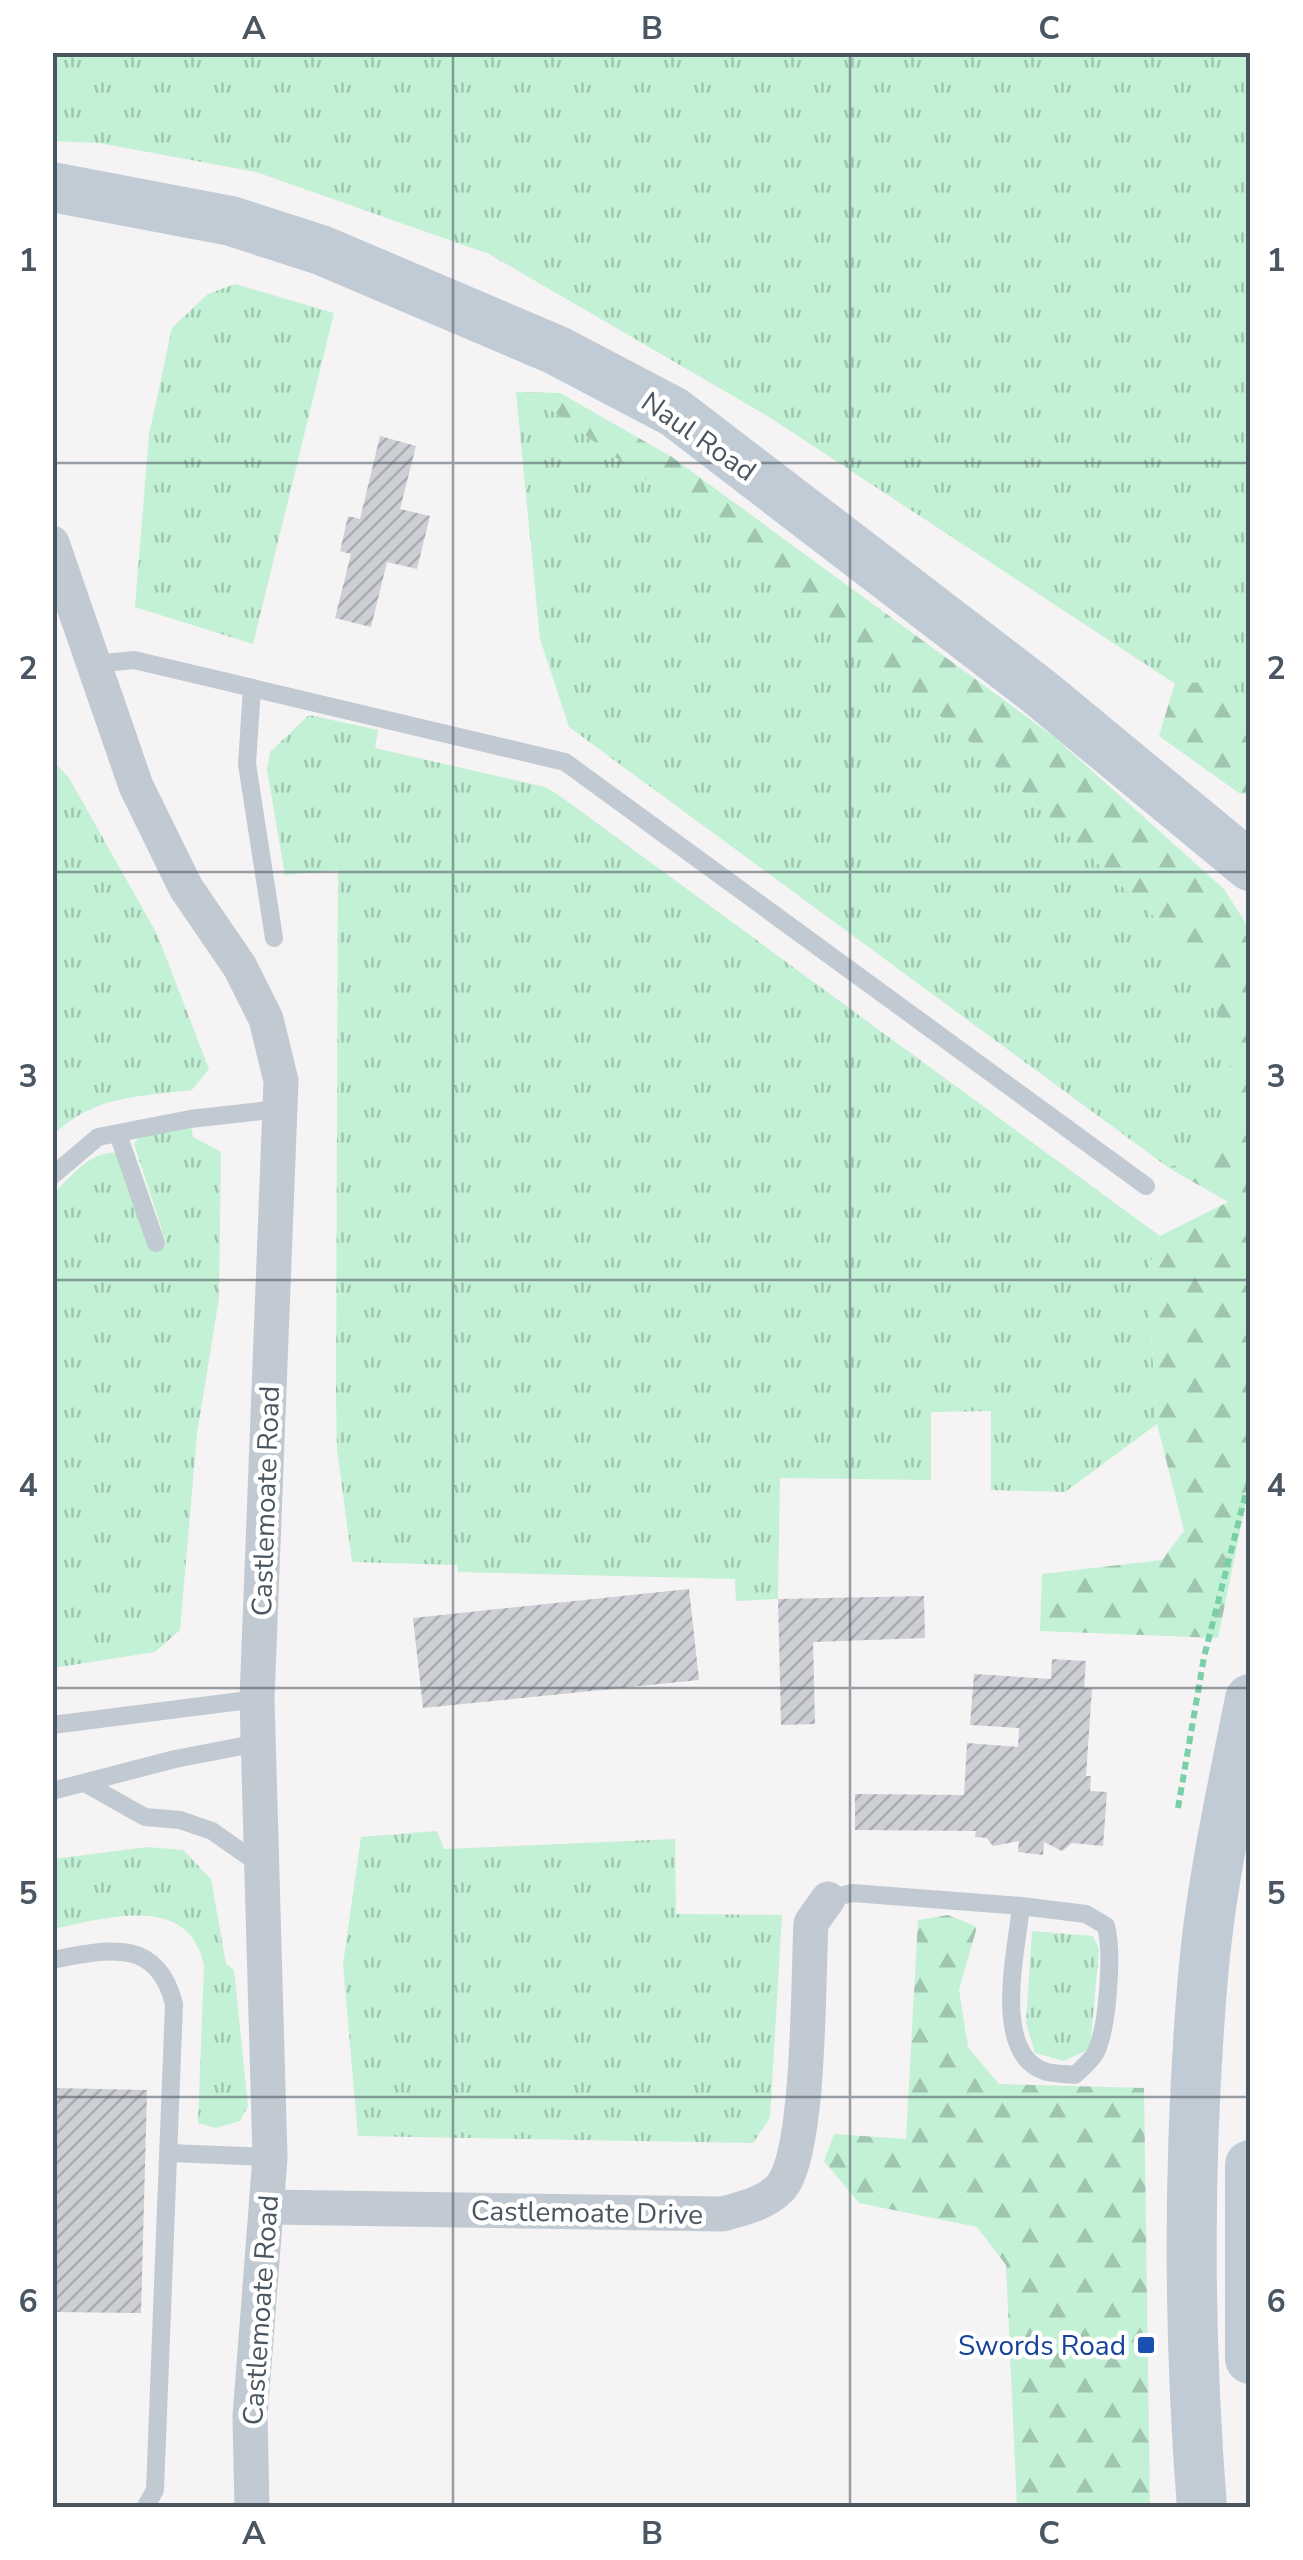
<svg xmlns="http://www.w3.org/2000/svg" width="1303" height="2560" viewBox="0 0 1303 2560" font-family="'Nunito Sans',sans-serif">
	<style>
		.grass { fill: url(#grass-tufts) }
		.forest { fill: url(#forest-firs) }
		.building { fill: url(#building-hatch) }
		.lines { fill: none; stroke-linecap: round; stroke-linejoin: round }
		.path { stroke: #7ad0a6; stroke-width: 6; stroke-dasharray: 8 5; stroke-linecap: butt }
		.lane { stroke: #c1cad2; stroke-width: 18 }
		.street { stroke: #c1cad2; stroke-width: 35 }
		.secondary { stroke: #c1cbd6; stroke-width: 50 }
		.grid { fill: none; stroke: #4a5661; stroke-width: 2.5; stroke-opacity: 0.55 }
		.transit-dot { fill: #1a4fb4; stroke: #fff; stroke-width: 4 }
		.labels { text-anchor: middle; stroke-width: 9; stroke-linejoin: round; paint-order: stroke }
		.street-label { font-size: 28px; fill: #4a5661; stroke: #fff }
		.transit-label { font-size: 28px; fill: #164399; stroke: #fff; text-anchor: end }
		.neatline { fill: none; stroke: #4a5661; stroke-width: 4 }
		.grid-label { font-size: 32px; text-anchor: middle; font-weight: bold; fill: #4a5661 }
	</style>
	<defs>
		<pattern id="grass-tufts" width="24" height="20" patternUnits="userSpaceOnUse" patternTransform="scale(2.5)"><rect width="24" height="20" fill="#c3f1d5"/><path d="M3 7l-1-3M5 7V3M7 7l1-3M15 17l-1-3M17 17v-4M19 17l1-3" fill="none" stroke="#a0c6b0"/></pattern>
		<pattern id="forest-firs" width="22" height="20" patternUnits="userSpaceOnUse" patternTransform="scale(2.5)"><rect width="22" height="20" fill="#c3f1d5"/><path d="M5 1l3.5 6h-7zM16 11l3.5 6h-7z" fill="#a0c6b0"/></pattern>
		<pattern id="building-hatch" width="6" height="6" patternUnits="userSpaceOnUse" patternTransform="scale(2.5)"><rect width="6" height="6" fill="#cdcfd5"/><path d="M-1 1l2-2M0 6l6-6M5 7l2-2" fill="none" stroke="#a8abb0"/></pattern>
	</defs>
	<rect width="100%" height="100%" fill="#f5f3f3"/>
	<!-- grass -->
	<g class="grass">
		<path d="M52 53H1250V710L1208 682 1174 683 769 417 489 254 256 172 99 143 53 141Z"/>
		<path d="M235 284 334 313 253 644 135 607 149 435 172 328 208 294Z"/>
		<path d="M516 392 551 410 709 526 956 729 1165 927 1221 1021 1237 1102 1224 1139 1169 1168 569 727 540 639Z"/>
		<path d="M309 715 378 730 375 748 545 787 560 796 1160 1236 1147 1274 1157 1424 1065 1492 991 1490V1411L931 1412V1480L780 1478 778 1599 736 1601 735 1579 458 1572 457 1565 352 1562 337 1449 336 1399 338 870 285 875 267 770 270 752Z"/>
		<path d="M53 761 69 778 157 934 209 1069 192 1090C138 1097 95 1095 53 1135Z"/>
		<path d="M191 1127 193 1137 221 1152 219 1298 197 1434 180 1630 155 1652 53 1668V1194C70 1178 91 1150 116 1153L152 1248 166 1242 134 1144 139 1137Z"/>
		<path d="M437 1831 444 1849 675 1839 676 1914 782 1915 770 2118 753 2143 358 2136 343 1964 361 1837Z"/>
		<path d="M147 1847 183 1850 211 1879 226 1964 234 1970 248 2106 240 2121 216 2128 198 2123 204 1966C190 1892 106 1918 53 1929V1859Z"/>
		<path d="M1032 1931 1093 1936 1099 1949 1090 2049 1064 2061 1035 2053 1026 2023Z"/>
	</g>
	<!-- forest -->
	<g class="forest">
		<path d="M516 392 560 393 672 457 1053 736 1224 889 1250 930V1483L1218 1638 1040 1631 1042 1574 1162 1560 1184 1531 1157 1424 1147 1274 1160 1236 1228 1202 1169 1168 1224 1139 1237 1102 1221 1021 1165 927 956 729 709 526 551 410Z"/>
		<path d="M1208 682 1250 710V795L1239 793 1159 736 1175 683Z"/>
		<path d="M948 1915 977 1927 959 1990 968 2047 999 2084 1144 2088 1150 2507H1017L1006 2265 977 2227 859 2203 824 2161 834 2134 906 2139 918 1920Z"/>
	</g>
	<!-- building -->
	<g class="building">
		<path d="M380 436 416 446 400 509 430 516 417 569 387 562 371 627 335 618 351 554 340 551 348 516 360 519Z"/>
		<path d="M689 1589 699 1680 423 1708 413 1618Z"/>
		<path d="M924 1596 925 1638 813 1642 815 1724 781 1725 778 1599Z"/>
		<path d="M1052 1659 1086 1661 1084 1688H1092L1086 1776H1091L1090 1791 1107 1792 1103 1846 1072 1843 1062 1851 1044 1842 1043 1855 1018 1852 1019 1841 993 1846 987 1838 975 1837 976 1831 855 1830V1794L964 1795 967 1743 1018 1747 1019 1728 970 1725 974 1674 1051 1679Z"/>
		<path d="M52 2088 147 2090 141 2313 52 2312Z"/>
	</g>
	<g class="lines">
		<!-- path -->
		<path class="path" d="M1178 1808 1204 1657 1250 1477"/>
		<!-- lane -->
		<g class="lane">
			<path d="M94 664 134 660 565 762 1146 1186"/>
			<path d="M252 688 247 764 274 938"/>
			<path d="M118 1134 156 1243"/>
			<path d="M52 1176 98 1137 190 1119 280 1109"/>
			<path d="M52 1725 257 1699"/>
			<path d="M88 1785 145 1817 180 1820 212 1831 259 1864"/>
			<path d="M52 1791 175 1759 258 1743"/>
			<path d="M828 1899 852 1893 1021 1906C1017 1949 991 2052 1044 2071 1053 2074 1065 2074 1075 2075 1082 2068 1092 2060 1096 2052 1108 2026 1113 1953 1106 1926L1086 1914 1021 1906"/>
			<path d="M52 1960C108 1949 157 1937 174 2004L155 2490 145 2508"/>
			<path d="M170 2153 270 2157"/>
		</g>
		<!-- street -->
		<g class="street">
			<path d="M52 543 136 786 186 888 240 967 266 1019 281 1081 257 1699 270 2157 250 2417 252 2508"/>
			<path d="M268 2207 723 2214C743 2208 772 2202 784 2183 810 2141 808 1980 811 1923L828 1899"/>
		</g>
		<!-- secondary -->
		<g class="secondary">
			<path d="M52 187 231 221 321 250 556 350 674 412 1037 690 1250 866"/>
			<path d="M1250 2165V2359"/>
			<path d="M1202 2508C1188 2330 1188 2153 1203 1976 1211 1883 1232 1790 1250 1699"/>
		</g>
	</g>
	<!-- grid -->
	<path class="grid" d="M453 52V2508M850 52V2508M52 463H1250M52 872H1250M52 1280H1250M52 1688H1250M52 2097H1250"/>
	<!-- markers -->
	<rect class="transit-dot" x="1136" y="2335" width="20" height="20" rx="5"/>
	<g class="labels">
		<!-- street labels -->
		<g class="street-label">
			<text transform="translate(699 436) rotate(35)" y="10">Naul Road</text>
			<text transform="translate(265 1501) rotate(-88)" y="10">Castlemoate Road</text>
			<text transform="translate(587 2212) rotate(1)" y="10">Castlemoate Drive</text>
			<text transform="translate(260 2310) rotate(-86)" y="10">Castlemoate Road</text>
		</g>
		<!-- transit labels -->
		<g class="transit-label">
			<text x="1126" y="2355">Swords Road</text>
		</g>
	</g>
	<!-- border -->
	<rect width="1303" height="2560" fill="none" stroke="#ffffff" stroke-width="110"/>
	<rect x="55" y="55" width="1193" height="2450" class="neatline"/>
	<g class="grid-label">
		<text x="254" y="39">A</text>
		<text x="652" y="39">B</text>
		<text x="1049" y="39">C</text>
		<text x="28" y="271">1</text>
		<text x="1276" y="271">1</text>
		<text x="28" y="679">2</text>
		<text x="1276" y="679">2</text>
		<text x="28" y="1087">3</text>
		<text x="1276" y="1087">3</text>
		<text x="28" y="1496">4</text>
		<text x="1276" y="1496">4</text>
		<text x="28" y="1904">5</text>
		<text x="1276" y="1904">5</text>
		<text x="28" y="2312">6</text>
		<text x="1276" y="2312">6</text>
		<text x="254" y="2544">A</text>
		<text x="652" y="2544">B</text>
		<text x="1049" y="2544">C</text>
	</g>
</svg>
